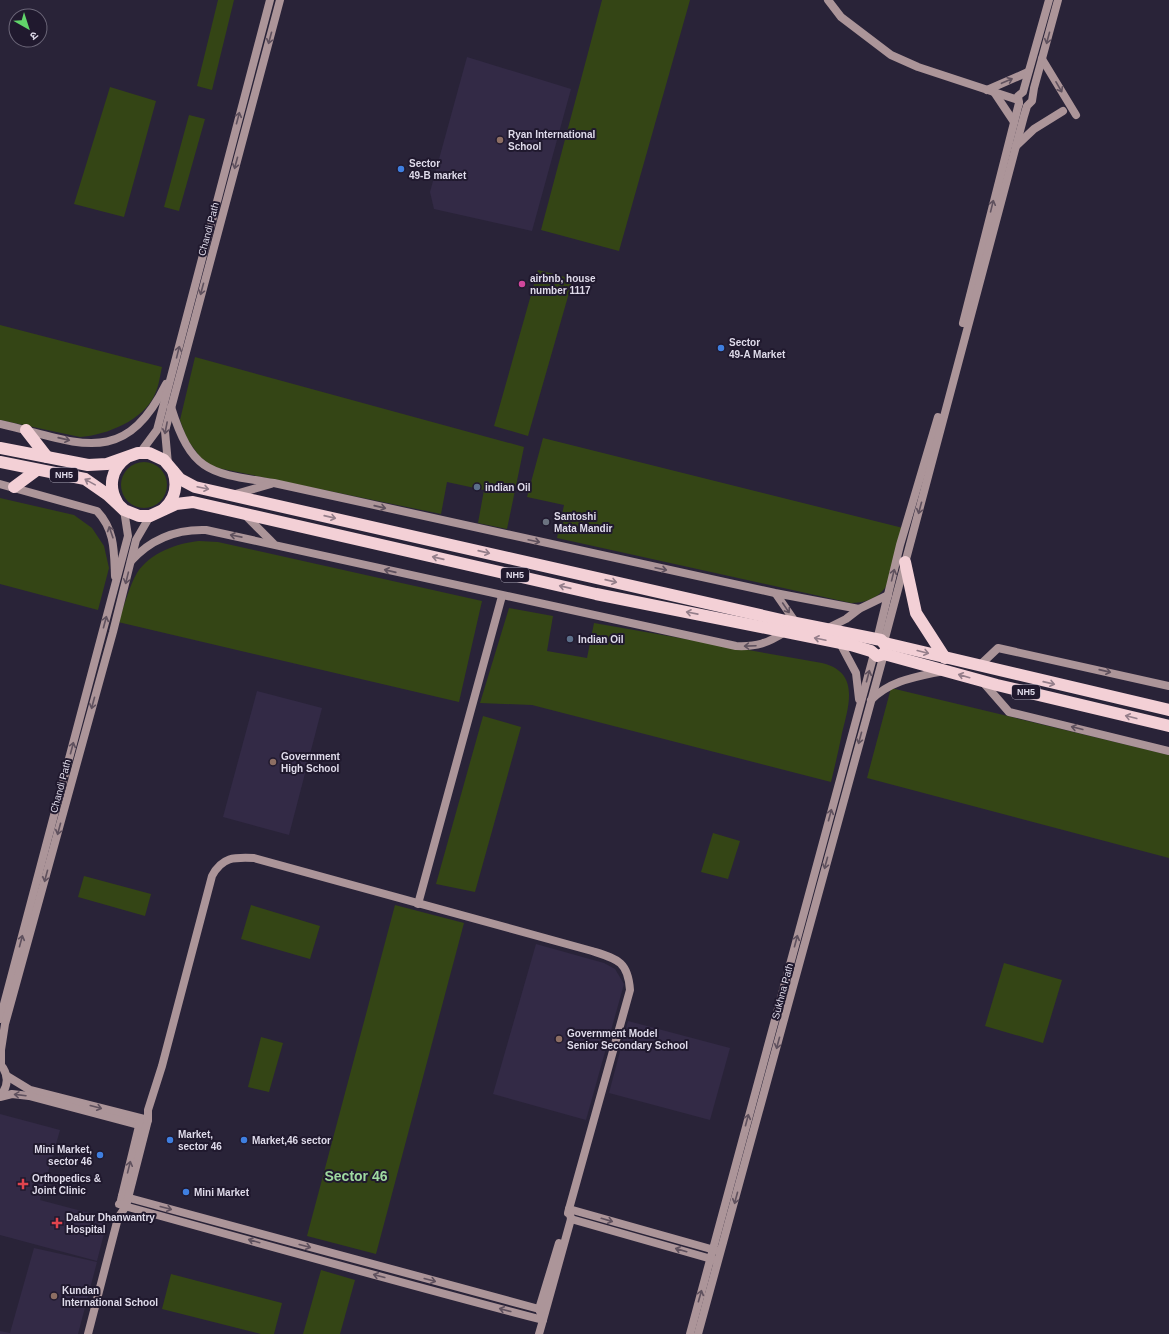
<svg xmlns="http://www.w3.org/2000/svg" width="1169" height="1334" viewBox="0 0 1169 1334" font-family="Arial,'Noto Sans Devanagari',sans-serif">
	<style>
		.built { fill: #332a46 }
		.green { fill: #344515 }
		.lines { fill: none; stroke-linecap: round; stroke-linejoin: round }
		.secondary { stroke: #ac9599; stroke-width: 8 }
		.highway { stroke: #f3d0d6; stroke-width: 12 }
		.oneway { stroke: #5f515e }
		.oneway2 { stroke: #947e8a }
		.education-dot { fill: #8d6e63; stroke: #20192e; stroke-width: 1.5 }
		.shop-dot { fill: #3f7fe0; stroke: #20192e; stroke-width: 1.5 }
		.hotel-dot { fill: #d1479c; stroke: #20192e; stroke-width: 1.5 }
		.service-dot { fill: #5c6f8a; stroke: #20192e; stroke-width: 1.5 }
		.worship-dot { fill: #6b7280; stroke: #20192e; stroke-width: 1.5 }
		.health-dot { fill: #e0444e; stroke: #20192e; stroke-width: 1.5 }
		.labels { text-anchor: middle; stroke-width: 4; stroke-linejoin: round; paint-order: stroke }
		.shield { fill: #20192e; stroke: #a6a1b2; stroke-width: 1 }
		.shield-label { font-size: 9px; font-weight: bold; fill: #dfdbea }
		.poi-label { font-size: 10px; font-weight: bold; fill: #dfdbea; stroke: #20192e; text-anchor: start }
		.street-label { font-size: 10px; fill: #dfdbea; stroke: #20192e }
		.district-label { font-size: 14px; font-weight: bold; fill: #9fdaa0; stroke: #20192e }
	</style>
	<rect width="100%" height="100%" fill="#292338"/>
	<!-- built -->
	<g class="built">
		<path d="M467 57 571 89 532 231 434 209 430 192Z"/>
		<path d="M257 691 322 708 289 835 223 817Z"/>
		<path d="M536 944 604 963 615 969 624 984 586 1120 493 1094Z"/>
		<path d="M628 1021 730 1048 710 1120 609 1093Z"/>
		<path d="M0 1114 60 1130 40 1200 108 1218 97 1261 0 1235Z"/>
		<path d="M34 1248 97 1262 78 1334H0V1331L10 1333Z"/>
	</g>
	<!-- green -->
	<g class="green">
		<path d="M218 0H234L212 90 197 86Z"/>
		<path d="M602 0H690L619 251 541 230Z"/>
		<path d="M110 87 156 101 124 217 74 204Z"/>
		<path d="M189 115 205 119 179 211 164 207Z"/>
		<path d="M538 270 573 279 528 436 494 426Z"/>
		<path d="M0 325 162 367C160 375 159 386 155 394 144 420 107 435 80 437L0 420Z"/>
		<path d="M195 357 524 447 507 529 478 523 484 490 447 482 441 514 213 467 200 457 187 439 180 420Z"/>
		<path d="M543 438 903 528C899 541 891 580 885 588 877 599 863 603 851 603L557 538 564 505 527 497Z"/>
		<circle cx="144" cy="485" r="23"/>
		<path d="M0 498 74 515 92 528 104 546 109 568 98 610 0 584Z"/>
		<path d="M199 541 218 542 482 601 459 702 118 622C124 608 129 586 137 573 150 553 177 543 199 541Z"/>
		<path d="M509 608 553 616 547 651 587 658 594 623 822 663C860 672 849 705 842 733 839 749 835 765 831 782L532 705 480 703Z"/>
		<path d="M891 688 1169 755V858L867 778Z"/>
		<path d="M483 716 521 727 475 892 436 884Z"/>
		<path d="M713 833 740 841 728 879 701 872Z"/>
		<path d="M84 876 151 894 145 916 78 897Z"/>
		<path d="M251 905 320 926 310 959 241 939Z"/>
		<path d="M395 905 464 923 376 1254 307 1236Z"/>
		<path d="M1004 963 1062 980 1043 1043 985 1026Z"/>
		<path d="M261 1037 283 1043 269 1092 248 1087Z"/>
		<path d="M321 1270 355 1280 340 1334H303Z"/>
		<path d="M171 1274 282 1303 274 1334H261L162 1309Z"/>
	</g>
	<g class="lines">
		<!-- secondary -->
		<g class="secondary">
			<path d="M828 0 841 17 891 55 918 67 1018 100"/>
			<path d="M1042 59 1076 115"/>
			<path d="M987 90 1028 72"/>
			<path d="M994 92 1014 122"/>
			<path d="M1019 103 1018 96 1023 92 1049 0"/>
			<path d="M1016 146 1034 129 1063 111"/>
			<path d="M963 323 1019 103"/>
			<path d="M171 407C192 474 210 473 274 483L775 593 859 609 888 595"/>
			<path d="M0 424C76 441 123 471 166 384"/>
			<path d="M140 453 157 430 270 0"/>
			<path d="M168 464 165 431 280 0"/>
			<path d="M0 484 97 511C115 530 114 551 115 576"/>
			<path d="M232 495 271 484"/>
			<path d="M245 515 273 543"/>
			<path d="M131 561C151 539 176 529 206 530L736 646C757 647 768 643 785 632"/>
			<path d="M776 594 796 623"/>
			<path d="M826 629 846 619 859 609"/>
			<path d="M877 640 900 545 938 417"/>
			<path d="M884 642 1024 116 1027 106 1032 101 1034 88 1058 0"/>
			<path d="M840 643 856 673 859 699"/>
			<path d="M979 666 998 648 1169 686"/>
			<path d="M982 681 1009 712 1169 751"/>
			<path d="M871 700C891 680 916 677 943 671"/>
			<path d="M418 904 502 596"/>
			<path d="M0 1019 128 536 124 510"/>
			<path d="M0 1064C9 1074 9 1086 0 1096"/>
			<path d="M1 1065V1050L5 1024 113 632 136 540 150 516"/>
			<path d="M7 1076 30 1090 148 1120"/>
			<path d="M0 1097 12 1094 29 1096 146 1127"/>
			<path d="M122 1196 539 1309"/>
			<path d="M121 1200 140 1122"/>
			<path d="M568 1213 569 1209 718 1251"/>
			<path d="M571 1219 715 1260"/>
			<path d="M88 1334 118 1218 126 1206 148 1120V1110L162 1066 212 876C222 857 234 857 254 858L592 951C617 959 628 961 630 990L569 1209 571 1219 543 1320C404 1284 266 1245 128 1207L119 1204"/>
			<path d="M539 1334 543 1320 539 1309 559 1243"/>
			<path d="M690 1334 874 654"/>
			<path d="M698 1334 884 654"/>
		</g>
		<!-- highway -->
		<g class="highway">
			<path d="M26 430 47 457"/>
			<path d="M0 448 88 465 107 464 138 453H149L164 460 180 479 195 487 786 621 881 640 887 647 884 654"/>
			<path d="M0 462 85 479 108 495 124 510 139 516H150L176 504 193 502 596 594 851 645 871 651 877 656 884 654 997 685 1169 726"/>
			<path d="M14 487 37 470"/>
			<path d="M117 502C108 487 111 469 126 458"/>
			<path d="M164 509C175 499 178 485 173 471"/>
			<path d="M905 562 916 613 945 658"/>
			<path d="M885 643 1169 710"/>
		</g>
	</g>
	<!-- one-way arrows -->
	<defs><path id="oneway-shaft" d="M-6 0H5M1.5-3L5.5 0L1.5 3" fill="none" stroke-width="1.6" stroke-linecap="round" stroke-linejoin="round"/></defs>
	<g class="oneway">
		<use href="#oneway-shaft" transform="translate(270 38) rotate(105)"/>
		<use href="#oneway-shaft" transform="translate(1048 38) rotate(105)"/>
		<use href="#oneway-shaft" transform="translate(1007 81) rotate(-23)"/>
		<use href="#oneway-shaft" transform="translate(1059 87) rotate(60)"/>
		<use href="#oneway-shaft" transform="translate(238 118) rotate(-75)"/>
		<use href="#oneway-shaft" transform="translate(236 163) rotate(105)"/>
		<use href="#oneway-shaft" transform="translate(992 206) rotate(-76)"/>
		<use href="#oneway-shaft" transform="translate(202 289) rotate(105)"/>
		<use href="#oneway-shaft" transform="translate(178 352) rotate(-76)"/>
		<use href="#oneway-shaft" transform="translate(166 428) rotate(101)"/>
		<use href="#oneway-shaft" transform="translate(64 439) rotate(13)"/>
		<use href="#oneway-shaft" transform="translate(380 507) rotate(13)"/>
		<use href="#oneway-shaft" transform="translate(920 508) rotate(105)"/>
		<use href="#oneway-shaft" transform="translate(111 532) rotate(-109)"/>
		<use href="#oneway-shaft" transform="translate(236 536) rotate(-169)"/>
		<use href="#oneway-shaft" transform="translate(534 541) rotate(12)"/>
		<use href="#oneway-shaft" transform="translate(661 569) rotate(12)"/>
		<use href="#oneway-shaft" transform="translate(390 571) rotate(-167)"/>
		<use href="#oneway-shaft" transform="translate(893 575) rotate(-76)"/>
		<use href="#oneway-shaft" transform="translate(127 578) rotate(104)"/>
		<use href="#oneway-shaft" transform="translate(786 608) rotate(56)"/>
		<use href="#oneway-shaft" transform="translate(105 622) rotate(-75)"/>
		<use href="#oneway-shaft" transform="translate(750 646) rotate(178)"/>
		<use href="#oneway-shaft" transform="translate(1105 671) rotate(13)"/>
		<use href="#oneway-shaft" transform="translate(868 676) rotate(-75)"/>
		<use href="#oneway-shaft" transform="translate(93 703) rotate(105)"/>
		<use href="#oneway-shaft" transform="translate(1077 728) rotate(-166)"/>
		<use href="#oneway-shaft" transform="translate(860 738) rotate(105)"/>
		<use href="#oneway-shaft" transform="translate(72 748) rotate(-75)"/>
		<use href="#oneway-shaft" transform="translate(830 815) rotate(-75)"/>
		<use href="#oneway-shaft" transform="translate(59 829) rotate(105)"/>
		<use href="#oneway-shaft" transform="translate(826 863) rotate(105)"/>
		<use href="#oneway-shaft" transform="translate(46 876) rotate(105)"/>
		<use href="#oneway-shaft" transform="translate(21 941) rotate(-75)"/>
		<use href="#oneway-shaft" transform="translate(796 941) rotate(-75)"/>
		<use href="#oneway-shaft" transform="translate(778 1043) rotate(105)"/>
		<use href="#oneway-shaft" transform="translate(20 1095) rotate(-173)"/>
		<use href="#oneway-shaft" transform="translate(96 1107) rotate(15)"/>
		<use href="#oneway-shaft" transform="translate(747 1120) rotate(-75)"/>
		<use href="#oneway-shaft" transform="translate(129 1167) rotate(-76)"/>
		<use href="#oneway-shaft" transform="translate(736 1198) rotate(105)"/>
		<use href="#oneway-shaft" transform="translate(166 1208) rotate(15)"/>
		<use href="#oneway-shaft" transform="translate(607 1220) rotate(16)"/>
		<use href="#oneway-shaft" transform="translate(254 1241) rotate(-164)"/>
		<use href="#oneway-shaft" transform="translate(305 1246) rotate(15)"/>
		<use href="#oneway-shaft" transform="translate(681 1250) rotate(-164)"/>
		<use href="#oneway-shaft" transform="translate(379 1276) rotate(-165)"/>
		<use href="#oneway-shaft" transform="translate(430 1280) rotate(15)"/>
		<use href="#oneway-shaft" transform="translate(700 1296) rotate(-74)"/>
		<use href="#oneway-shaft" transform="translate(505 1310) rotate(-165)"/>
	</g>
	<g class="oneway2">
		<use href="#oneway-shaft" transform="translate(90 482) rotate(-151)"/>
		<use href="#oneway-shaft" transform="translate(203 488) rotate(12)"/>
		<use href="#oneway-shaft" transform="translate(330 517) rotate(13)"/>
		<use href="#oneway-shaft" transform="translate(484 552) rotate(13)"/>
		<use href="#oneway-shaft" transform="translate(438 558) rotate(-167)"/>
		<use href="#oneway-shaft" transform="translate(611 581) rotate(13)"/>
		<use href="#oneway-shaft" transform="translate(565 587) rotate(-167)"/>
		<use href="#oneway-shaft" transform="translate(692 613) rotate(-169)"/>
		<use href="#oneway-shaft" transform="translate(820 639) rotate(-168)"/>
		<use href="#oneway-shaft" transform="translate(923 652) rotate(14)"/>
		<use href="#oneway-shaft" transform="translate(964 676) rotate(-164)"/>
		<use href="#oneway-shaft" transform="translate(1049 683) rotate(13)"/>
		<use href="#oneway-shaft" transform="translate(1131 717) rotate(-166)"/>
	</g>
	<!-- markers -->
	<g class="education-dot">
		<circle cx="500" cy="140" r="4"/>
		<circle cx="273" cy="762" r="4"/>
		<circle cx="559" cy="1039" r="4"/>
		<circle cx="54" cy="1296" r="4"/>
	</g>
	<g class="shop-dot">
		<circle cx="401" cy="169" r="4"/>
		<circle cx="721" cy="348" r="4"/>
		<circle cx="170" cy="1140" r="4"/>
		<circle cx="244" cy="1140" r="4"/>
		<circle cx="100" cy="1155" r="4"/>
		<circle cx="186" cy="1192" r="4"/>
	</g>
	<circle class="hotel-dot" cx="522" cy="284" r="4"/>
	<g class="service-dot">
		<circle cx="477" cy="487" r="4"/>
		<circle cx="570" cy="639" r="4"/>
	</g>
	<circle class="worship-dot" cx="546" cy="522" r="4"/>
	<g class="health-dot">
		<path d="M21 1178h4v4h4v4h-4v4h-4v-4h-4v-4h4z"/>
		<path d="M55 1217h4v4h4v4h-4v4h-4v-4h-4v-4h4z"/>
	</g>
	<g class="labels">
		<!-- shield labels -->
		<g class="shield">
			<rect x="50" y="468" width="28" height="14" rx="3"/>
			<rect x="501" y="568" width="28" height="14" rx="3"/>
			<rect x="1012" y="685" width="28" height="14" rx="3"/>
		</g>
		<g class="shield-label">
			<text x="64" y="478">NH5</text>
			<text x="515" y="578">NH5</text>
			<text x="1026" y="695">NH5</text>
		</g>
		<!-- poi labels -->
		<g class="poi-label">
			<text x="508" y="138">Ryan International<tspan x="508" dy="12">School</tspan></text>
			<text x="409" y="167">Sector<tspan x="409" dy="12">49-B market</tspan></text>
			<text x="530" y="282">airbnb, house<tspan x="530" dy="12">number 1117</tspan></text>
			<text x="729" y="346">Sector<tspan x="729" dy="12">49-A Market</tspan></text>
			<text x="485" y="491">indian Oil</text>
			<text x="554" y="520">Santoshi<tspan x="554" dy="12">Mata Mandir</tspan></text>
			<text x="578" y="643">Indian Oil</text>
			<text x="281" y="760">Government<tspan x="281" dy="12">High School</tspan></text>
			<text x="567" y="1037">Government Model<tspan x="567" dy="12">Senior Secondary School</tspan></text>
			<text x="178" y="1138">Market,<tspan x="178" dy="12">sector 46</tspan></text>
			<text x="252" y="1144">Market,46 sector</text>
			<text x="92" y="1153" text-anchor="end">Mini Market,<tspan x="92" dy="12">sector 46</tspan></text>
			<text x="32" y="1182">Orthopedics &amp;<tspan x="32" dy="12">Joint Clinic</tspan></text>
			<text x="194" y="1196">Mini Market</text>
			<text x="66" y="1221">Dabur Dhanwantry<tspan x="66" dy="12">Hospital</tspan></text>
			<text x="62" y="1294">Kundan<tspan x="62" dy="12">International School</tspan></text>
		</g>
		<!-- street labels -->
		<g class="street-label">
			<text transform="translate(208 229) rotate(-75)" y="4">Chandi Path</text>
			<text transform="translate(60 786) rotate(-75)" y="4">Chandi Path</text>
			<text transform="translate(782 991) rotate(-75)" y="4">Sukhna Path</text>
		</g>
		<!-- district labels -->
		<g class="district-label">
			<text x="356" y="1181">Sector 46</text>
		</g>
	</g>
	<!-- north arrow -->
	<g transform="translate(28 28) rotate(141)"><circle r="19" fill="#20192e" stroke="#6c6779"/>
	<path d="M0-3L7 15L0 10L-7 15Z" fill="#61d46a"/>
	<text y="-6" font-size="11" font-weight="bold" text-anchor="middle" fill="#dfdbea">उ</text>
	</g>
</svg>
